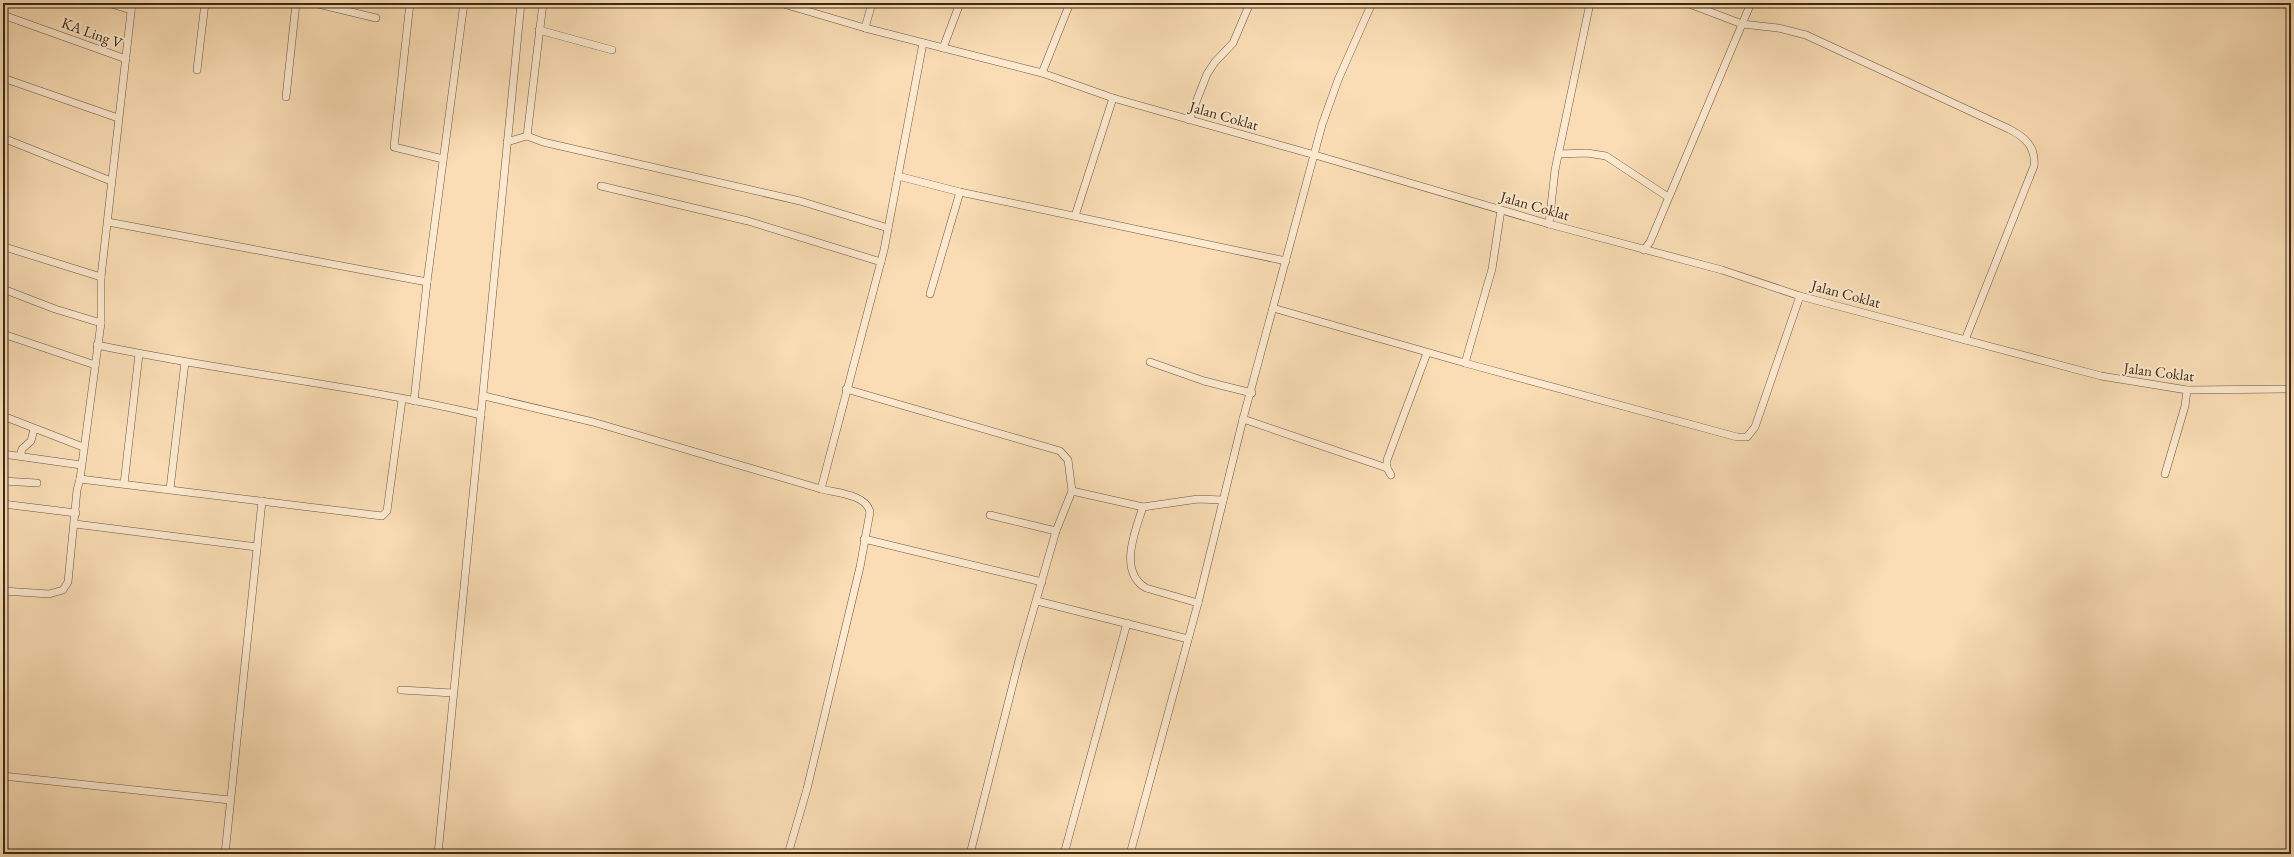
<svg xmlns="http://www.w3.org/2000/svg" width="2294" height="857" viewBox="0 0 2294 857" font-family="'EB Garamond',serif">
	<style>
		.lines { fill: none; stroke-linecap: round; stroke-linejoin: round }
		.minor-casing { stroke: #69563c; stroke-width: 8 }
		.minor { stroke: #fce9cf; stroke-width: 7 }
		.labels { text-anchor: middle; stroke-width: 4; stroke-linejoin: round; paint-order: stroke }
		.street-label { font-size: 15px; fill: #392914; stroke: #fce9cf }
	</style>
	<rect width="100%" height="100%" fill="#faddb5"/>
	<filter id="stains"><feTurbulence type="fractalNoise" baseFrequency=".005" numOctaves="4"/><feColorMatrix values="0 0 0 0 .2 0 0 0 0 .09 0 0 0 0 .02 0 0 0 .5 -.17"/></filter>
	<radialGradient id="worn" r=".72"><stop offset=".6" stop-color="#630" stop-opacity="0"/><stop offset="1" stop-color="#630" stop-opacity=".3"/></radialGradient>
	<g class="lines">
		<defs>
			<g id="minor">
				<path d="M108 3 131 10"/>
				<path d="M314 3 376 18"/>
				<path d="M410 3 394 147 443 159"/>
				<path d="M780 3 865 28 1042 73 1113 98 1315 155 1549 224 1722 270 1800 296 2101 376 2187 390 2291 389"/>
				<path d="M1687 3 1742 24 1778 28 1806 35 2009 129C2025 137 2036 147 2034 166L1965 340"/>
				<path d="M3 15 126 59"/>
				<path d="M865 28 872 3"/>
				<path d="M539 30 612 50"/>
				<path d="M943 48 960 3"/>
				<path d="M197 70 205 3"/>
				<path d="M1042 73 1070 3"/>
				<path d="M3 78 118 118"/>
				<path d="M286 97 296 3"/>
				<path d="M1189 120 1207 74 1215 62 1233 43 1250 3"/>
				<path d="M527 136 543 142 800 201 888 228"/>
				<path d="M3 138 111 181"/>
				<path d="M507 142 527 136 543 3"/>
				<path d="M1558 154 1587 153 1606 156 1668 197"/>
				<path d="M898 176 960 192 1286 261"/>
				<path d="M601 186 748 221 881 262"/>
				<path d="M1075 216 1113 98"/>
				<path d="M108 222 427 282"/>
				<path d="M1549 224 1555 170 1590 3"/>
				<path d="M8 248 101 277"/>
				<path d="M1644 250 1650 242 1751 3"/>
				<path d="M3 289 55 309 101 323"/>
				<path d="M930 294 960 192"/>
				<path d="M1273 308 1465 363 1492 269 1501 210"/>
				<path d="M3 334 95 365"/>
				<path d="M97 345C225 372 355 385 481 415"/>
				<path d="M1150 362 1204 381 1252 393"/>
				<path d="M1465 363 1737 437H1747L1755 427 1800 296"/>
				<path d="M846 389 1060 451 1068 460 1072 491 1056 531 1019 660 970 854"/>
				<path d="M484 396 593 422 821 489"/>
				<path d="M414 401 427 282 464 3"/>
				<path d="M3 416 83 447"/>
				<path d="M1243 419 1387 468"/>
				<path d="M3 454 81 465"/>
				<path d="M20 456 22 449 31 441 34 429"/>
				<path d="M2165 474 2185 406 2187 390"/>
				<path d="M1391 475 1387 468V460L1427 353"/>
				<path d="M80 479 382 516 387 511 402 400"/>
				<path d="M3 481 37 483"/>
				<path d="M124 484 139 354"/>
				<path d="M170 489 185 362"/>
				<path d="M1072 491 1143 507 1198 499 1223 500"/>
				<path d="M3 504 76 513"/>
				<path d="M1143 507C1135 531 1118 572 1146 588L1198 603"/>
				<path d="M990 515 1056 531"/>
				<path d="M75 524 257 547"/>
				<path d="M864 539 1042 582"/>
				<path d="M3 591 49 594 63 590 68 582 77 490 80 479 101 323V277L132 3"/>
				<path d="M1037 601 1188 639"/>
				<path d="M401 690 453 693"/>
				<path d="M3 776 230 800"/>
				<path d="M225 854 262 501"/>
				<path d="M438 854 521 3"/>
				<path d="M788 854 807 789 860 567 870 512C866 494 836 493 821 489L884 250 923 43"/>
				<path d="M1064 854 1127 623"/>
				<path d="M1130 854 1198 603 1243 419 1322 125 1338 80 1372 3"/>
			</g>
		</defs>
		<!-- minor casing -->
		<use href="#minor" class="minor-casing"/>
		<!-- minor -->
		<use href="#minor" class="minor"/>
	</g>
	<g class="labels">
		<!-- street labels -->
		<g class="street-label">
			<text transform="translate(92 33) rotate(20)" y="5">KA Ling V</text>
			<text transform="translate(1224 116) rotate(16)" y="5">Jalan Coklat</text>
			<text transform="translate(1535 206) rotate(16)" y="5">Jalan Coklat</text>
			<text transform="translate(1846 294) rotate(15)" y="5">Jalan Coklat</text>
			<text transform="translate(2159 372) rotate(7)" y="5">Jalan Coklat</text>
		</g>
	</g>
	<!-- margin -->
	<rect width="2294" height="857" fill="none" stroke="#faddb5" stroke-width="16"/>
	<rect x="4" y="4" width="2286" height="849" fill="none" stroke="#392914" stroke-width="2"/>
	<rect x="8" y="8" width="2278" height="841" fill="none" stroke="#392914"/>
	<rect width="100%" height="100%" filter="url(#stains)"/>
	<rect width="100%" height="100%" fill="url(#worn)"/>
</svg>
